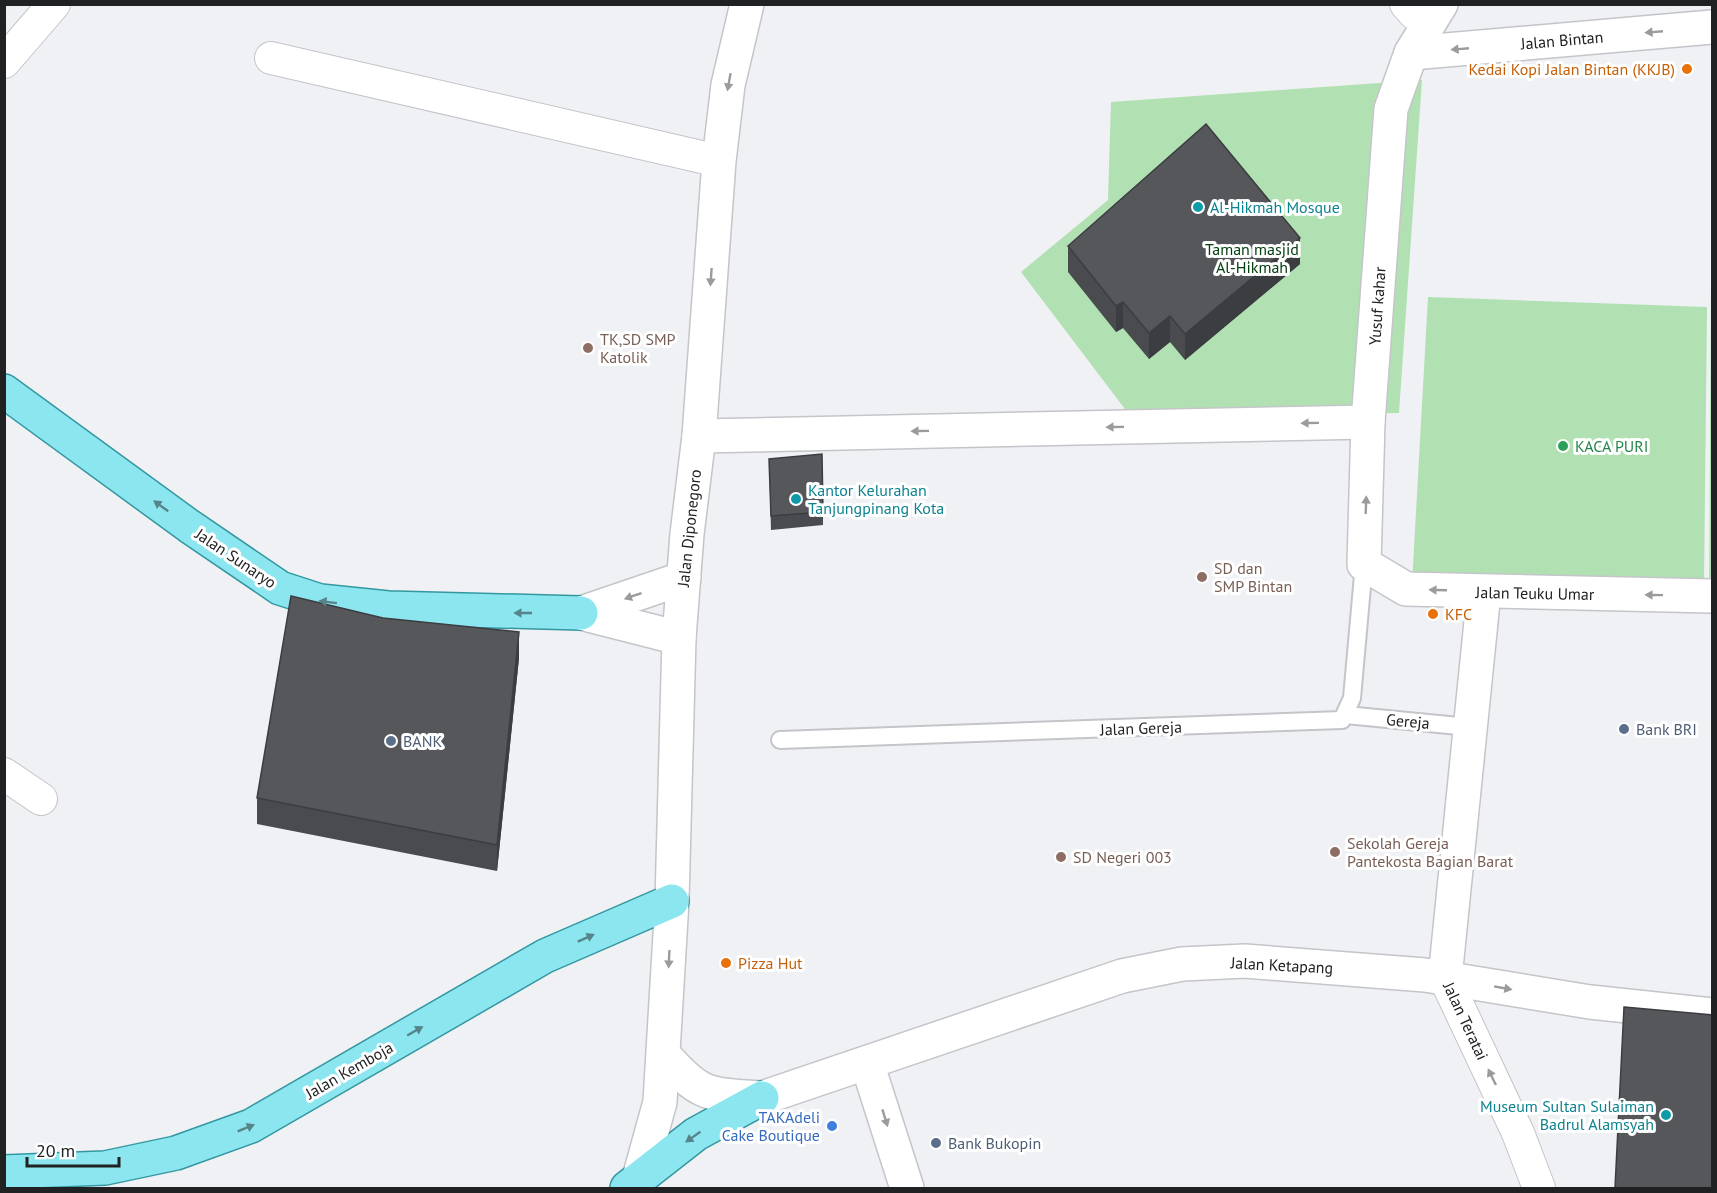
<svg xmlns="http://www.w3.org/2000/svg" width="1717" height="1193" viewBox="0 0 1717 1193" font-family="'PT Sans',sans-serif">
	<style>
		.green { fill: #b1e1b2 }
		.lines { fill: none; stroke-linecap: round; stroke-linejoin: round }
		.lane-casing { stroke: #c4c5c9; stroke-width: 20 }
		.street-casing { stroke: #c4c5c9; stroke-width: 34 }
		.secondary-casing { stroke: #c4c5c9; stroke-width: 36 }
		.primary-casing { stroke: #3497a0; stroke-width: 36 }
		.lane { stroke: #fff; stroke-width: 16 }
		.street { stroke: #fff; stroke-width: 32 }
		.secondary { stroke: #fff; stroke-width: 33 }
		.primary { stroke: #8be6ef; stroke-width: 33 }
		.wall { fill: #4a4b4e }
		.shaded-wall { fill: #3c3d40 }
		.building { fill: #56575b; stroke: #3c3d40; stroke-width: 1.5 }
		.oneway { fill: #9b9b9c }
		.oneway2 { fill: #568488 }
		.food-dot { fill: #e8710a; stroke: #fff; stroke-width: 2 }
		.culture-dot { fill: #0f9aa8; stroke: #fff; stroke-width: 2 }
		.education-dot { fill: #8d6e63; stroke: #fff; stroke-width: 2 }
		.leisure-dot { fill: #2e9e5b; stroke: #fff; stroke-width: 2 }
		.service-dot { fill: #5c6f8a; stroke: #fff; stroke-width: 2 }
		.shop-dot { fill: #3f7fe0; stroke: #fff; stroke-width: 2 }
		.labels { text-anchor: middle; stroke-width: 6; stroke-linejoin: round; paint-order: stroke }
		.street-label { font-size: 16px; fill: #202122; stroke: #fff }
		.food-label { font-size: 16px; fill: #c56008; stroke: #fff; text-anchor: start }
		.culture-label { font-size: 16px; fill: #0d838f; stroke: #fff; text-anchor: start }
		.park-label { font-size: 16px; fill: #034010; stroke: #fff }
		.education-label { font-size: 16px; fill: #785e54; stroke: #fff; text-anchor: start }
		.leisure-label { font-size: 16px; fill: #27864d; stroke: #fff; text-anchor: start }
		.service-label { font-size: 16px; fill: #4e5e75; stroke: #fff; text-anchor: start }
		.shop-label { font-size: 16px; fill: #366cbe; stroke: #fff; text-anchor: end }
	</style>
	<rect width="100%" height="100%" fill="#eff1f5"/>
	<!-- green -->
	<g class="green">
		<path d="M1422 80 1399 413 1131 417 1021 272 1108 200 1111 102Z"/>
		<path d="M1712 130V594L1709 595Z"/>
		<path d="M1428 297 1707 307 1704 585 1412 584Z"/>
	</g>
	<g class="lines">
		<defs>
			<g id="lane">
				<path d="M1346 715 1469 727"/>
				<path d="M780 740 1342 720 1352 698 1364 564"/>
			</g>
			<g id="street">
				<path d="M1406 4 1414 13 1432 18"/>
				<path d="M271 58 719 161"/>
				<path d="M4 62 54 4"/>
				<path d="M4 774 41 799"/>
				<path d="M1445 978 1518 1133 1539 1188"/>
			</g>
			<g id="secondary">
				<path d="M1441 4 1411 53 1391 109 1368 422 1364 564 1406 589 1712 596"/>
				<path d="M1411 53 1712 27"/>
				<path d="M699 436 1368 422"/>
				<path d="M581 613 684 578"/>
				<path d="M581 613 679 638"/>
				<path d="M1445 978 1484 592"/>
				<path d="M664 1055C701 1097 707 1094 762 1098L1122 976 1182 964 1245 961 1425 975 1590 1002 1712 1015"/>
				<path d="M867 1063 907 1188"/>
				<path d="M639 1178 660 1102 672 901 679 638 687 534 699 436 719 161 728 85 747 4"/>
			</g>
			<g id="primary">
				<path d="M4 391 189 526 280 588 320 601 388 608 581 613"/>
				<path d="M4 1172 105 1168 176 1153 251 1126 545 956 672 901"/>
				<path d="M627 1188 696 1134 762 1098"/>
			</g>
		</defs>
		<!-- lane casing -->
		<use href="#lane" class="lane-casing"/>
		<!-- street casing -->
		<use href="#street" class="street-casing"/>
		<!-- secondary casing -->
		<use href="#secondary" class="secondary-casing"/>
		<!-- primary casing -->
		<use href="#primary" class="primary-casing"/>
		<!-- lane -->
		<use href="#lane" class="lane"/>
		<!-- street -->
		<use href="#street" class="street"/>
		<!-- secondary -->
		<use href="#secondary" class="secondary"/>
		<!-- primary -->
		<use href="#primary" class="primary"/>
	</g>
	<!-- wall -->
	<g class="wall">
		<path d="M1068 246 1300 264 1185 360 1170 342 1149 359 1123 328 1116 332 1068 272Z"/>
		<path d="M769 459 823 512V525L771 530Z"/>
		<path d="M519 658 497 871 257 824V798Z"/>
	</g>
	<!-- shaded-wall -->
	<g class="shaded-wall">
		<path d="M1300 238V264L1185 360V334Z"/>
		<path d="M1123 302V328L1116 332V306Z"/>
		<path d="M1170 316V342L1149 359V333Z"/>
		<path d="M519 632V658L497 871V845Z"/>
	</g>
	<!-- building -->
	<g class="building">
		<path d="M1206 124 1300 238 1185 334 1170 316 1149 333 1123 302 1116 306 1068 246Z"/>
		<path d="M822 454 823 512 771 516 769 459Z"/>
		<path d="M291 596 383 618 519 632 497 845 257 798Z"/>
		<path d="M1624 1007 1713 1015V1188H1615Z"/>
	</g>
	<!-- one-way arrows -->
	<defs><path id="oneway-solid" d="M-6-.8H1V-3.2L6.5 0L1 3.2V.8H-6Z" transform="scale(1.5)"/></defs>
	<g class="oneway">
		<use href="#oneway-solid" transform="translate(1654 32) rotate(175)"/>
		<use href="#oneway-solid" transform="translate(1460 49) rotate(175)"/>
		<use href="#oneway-solid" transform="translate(729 82) rotate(100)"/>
		<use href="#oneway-solid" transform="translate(711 277) rotate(94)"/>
		<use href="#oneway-solid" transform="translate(1310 423) rotate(179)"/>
		<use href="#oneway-solid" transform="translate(1115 427) rotate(179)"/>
		<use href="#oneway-solid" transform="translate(920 431) rotate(179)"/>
		<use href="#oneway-solid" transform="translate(1366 505) rotate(-88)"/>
		<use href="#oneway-solid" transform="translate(1438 590) rotate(-178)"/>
		<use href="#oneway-solid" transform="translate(1654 595) rotate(-179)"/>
		<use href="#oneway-solid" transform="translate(633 596) rotate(161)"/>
		<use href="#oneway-solid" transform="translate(669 959) rotate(93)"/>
		<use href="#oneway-solid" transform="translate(1503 988) rotate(10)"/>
		<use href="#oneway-solid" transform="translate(1492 1077) rotate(-116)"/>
		<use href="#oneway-solid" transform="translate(885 1118) rotate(73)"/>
	</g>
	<g class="oneway2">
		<use href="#oneway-solid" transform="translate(161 506) rotate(-144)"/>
		<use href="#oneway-solid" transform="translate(328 602) rotate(-173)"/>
		<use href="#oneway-solid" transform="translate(523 613) rotate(-180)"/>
		<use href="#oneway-solid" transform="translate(586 938) rotate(-24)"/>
		<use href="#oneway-solid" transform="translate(415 1031) rotate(-30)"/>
		<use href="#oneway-solid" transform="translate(246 1128) rotate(-22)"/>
		<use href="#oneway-solid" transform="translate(693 1137) rotate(145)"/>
	</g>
	<!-- markers -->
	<g class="food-dot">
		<circle cx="1687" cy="69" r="6"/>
		<circle cx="1433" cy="614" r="6"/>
		<circle cx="726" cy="963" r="6"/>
	</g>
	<g class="culture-dot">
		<circle cx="1198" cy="207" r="6"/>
		<circle cx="796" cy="499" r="6"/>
		<circle cx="1666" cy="1115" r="6"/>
	</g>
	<g class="education-dot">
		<circle cx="588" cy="348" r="6"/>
		<circle cx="1202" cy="577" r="6"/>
		<circle cx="1335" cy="852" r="6"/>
		<circle cx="1061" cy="857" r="6"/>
	</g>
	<circle class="leisure-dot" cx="1563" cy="446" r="6"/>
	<g class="service-dot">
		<circle cx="1624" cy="729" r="6"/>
		<circle cx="391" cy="741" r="6"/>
		<circle cx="936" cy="1143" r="6"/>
	</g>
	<circle class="shop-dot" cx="832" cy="1126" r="6"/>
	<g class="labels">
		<!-- street labels -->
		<g class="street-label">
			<text transform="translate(1562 40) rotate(-5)" y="6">Jalan Bintan</text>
			<text transform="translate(1377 306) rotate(-86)" y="6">Yusuf kahar</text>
			<text transform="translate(689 528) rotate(-84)" y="6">Jalan Diponegoro</text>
			<text transform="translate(236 558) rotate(34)" y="6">Jalan Sunaryo</text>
			<text transform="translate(1535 593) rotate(1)" y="6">Jalan Teuku Umar</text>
			<text transform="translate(1408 721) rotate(5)" y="6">Gereja</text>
			<text transform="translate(1141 728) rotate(-2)" y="6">Jalan Gereja</text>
			<text transform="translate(1282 965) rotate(3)" y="6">Jalan Ketapang</text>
			<text transform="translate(1466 1021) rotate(65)" y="6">Jalan Teratai</text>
			<text transform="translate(349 1070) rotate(-30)" y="6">Jalan Kemboja</text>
		</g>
		<!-- food labels -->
		<g class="food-label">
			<text x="1675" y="75" text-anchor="end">Kedai Kopi Jalan Bintan (KKJB)</text>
			<text x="1445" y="620">KFC</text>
			<text x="738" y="969">Pizza Hut</text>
		</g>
		<!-- culture labels -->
		<g class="culture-label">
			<text x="1210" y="213">Al-Hikmah Mosque</text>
			<text x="808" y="496">Kantor Kelurahan<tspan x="808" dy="18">Tanjungpinang Kota</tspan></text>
			<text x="1654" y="1112" text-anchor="end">Museum Sultan Sulaiman<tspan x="1654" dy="18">Badrul Alamsyah</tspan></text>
		</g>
		<!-- park labels -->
		<g class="park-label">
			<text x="1252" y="255">Taman masjid<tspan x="1252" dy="18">Al-Hikmah</tspan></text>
		</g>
		<!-- education labels -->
		<g class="education-label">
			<text x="600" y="345">TK,SD SMP<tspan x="600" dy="18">Katolik</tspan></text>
			<text x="1214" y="574">SD dan<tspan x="1214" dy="18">SMP Bintan</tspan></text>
			<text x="1347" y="849">Sekolah Gereja<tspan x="1347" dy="18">Pantekosta Bagian Barat</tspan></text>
			<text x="1073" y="863">SD Negeri 003</text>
		</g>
		<!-- leisure labels -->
		<g class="leisure-label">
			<text x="1575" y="452">KACA PURI</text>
		</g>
		<!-- service labels -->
		<g class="service-label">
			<text x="1636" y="735">Bank BRI</text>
			<text x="403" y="747">BANK</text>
			<text x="948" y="1149">Bank Bukopin</text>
		</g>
		<!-- shop labels -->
		<g class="shop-label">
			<text x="820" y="1123">TAKAdeli<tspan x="820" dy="18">Cake Boutique</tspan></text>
		</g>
	</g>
	<!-- border -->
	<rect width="1717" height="1193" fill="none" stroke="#202122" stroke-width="12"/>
	<!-- scale -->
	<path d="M27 1157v9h92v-9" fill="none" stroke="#202122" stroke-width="3"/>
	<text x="36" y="1157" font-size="18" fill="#202122" stroke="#ffffff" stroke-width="4.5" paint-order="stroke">20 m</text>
</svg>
